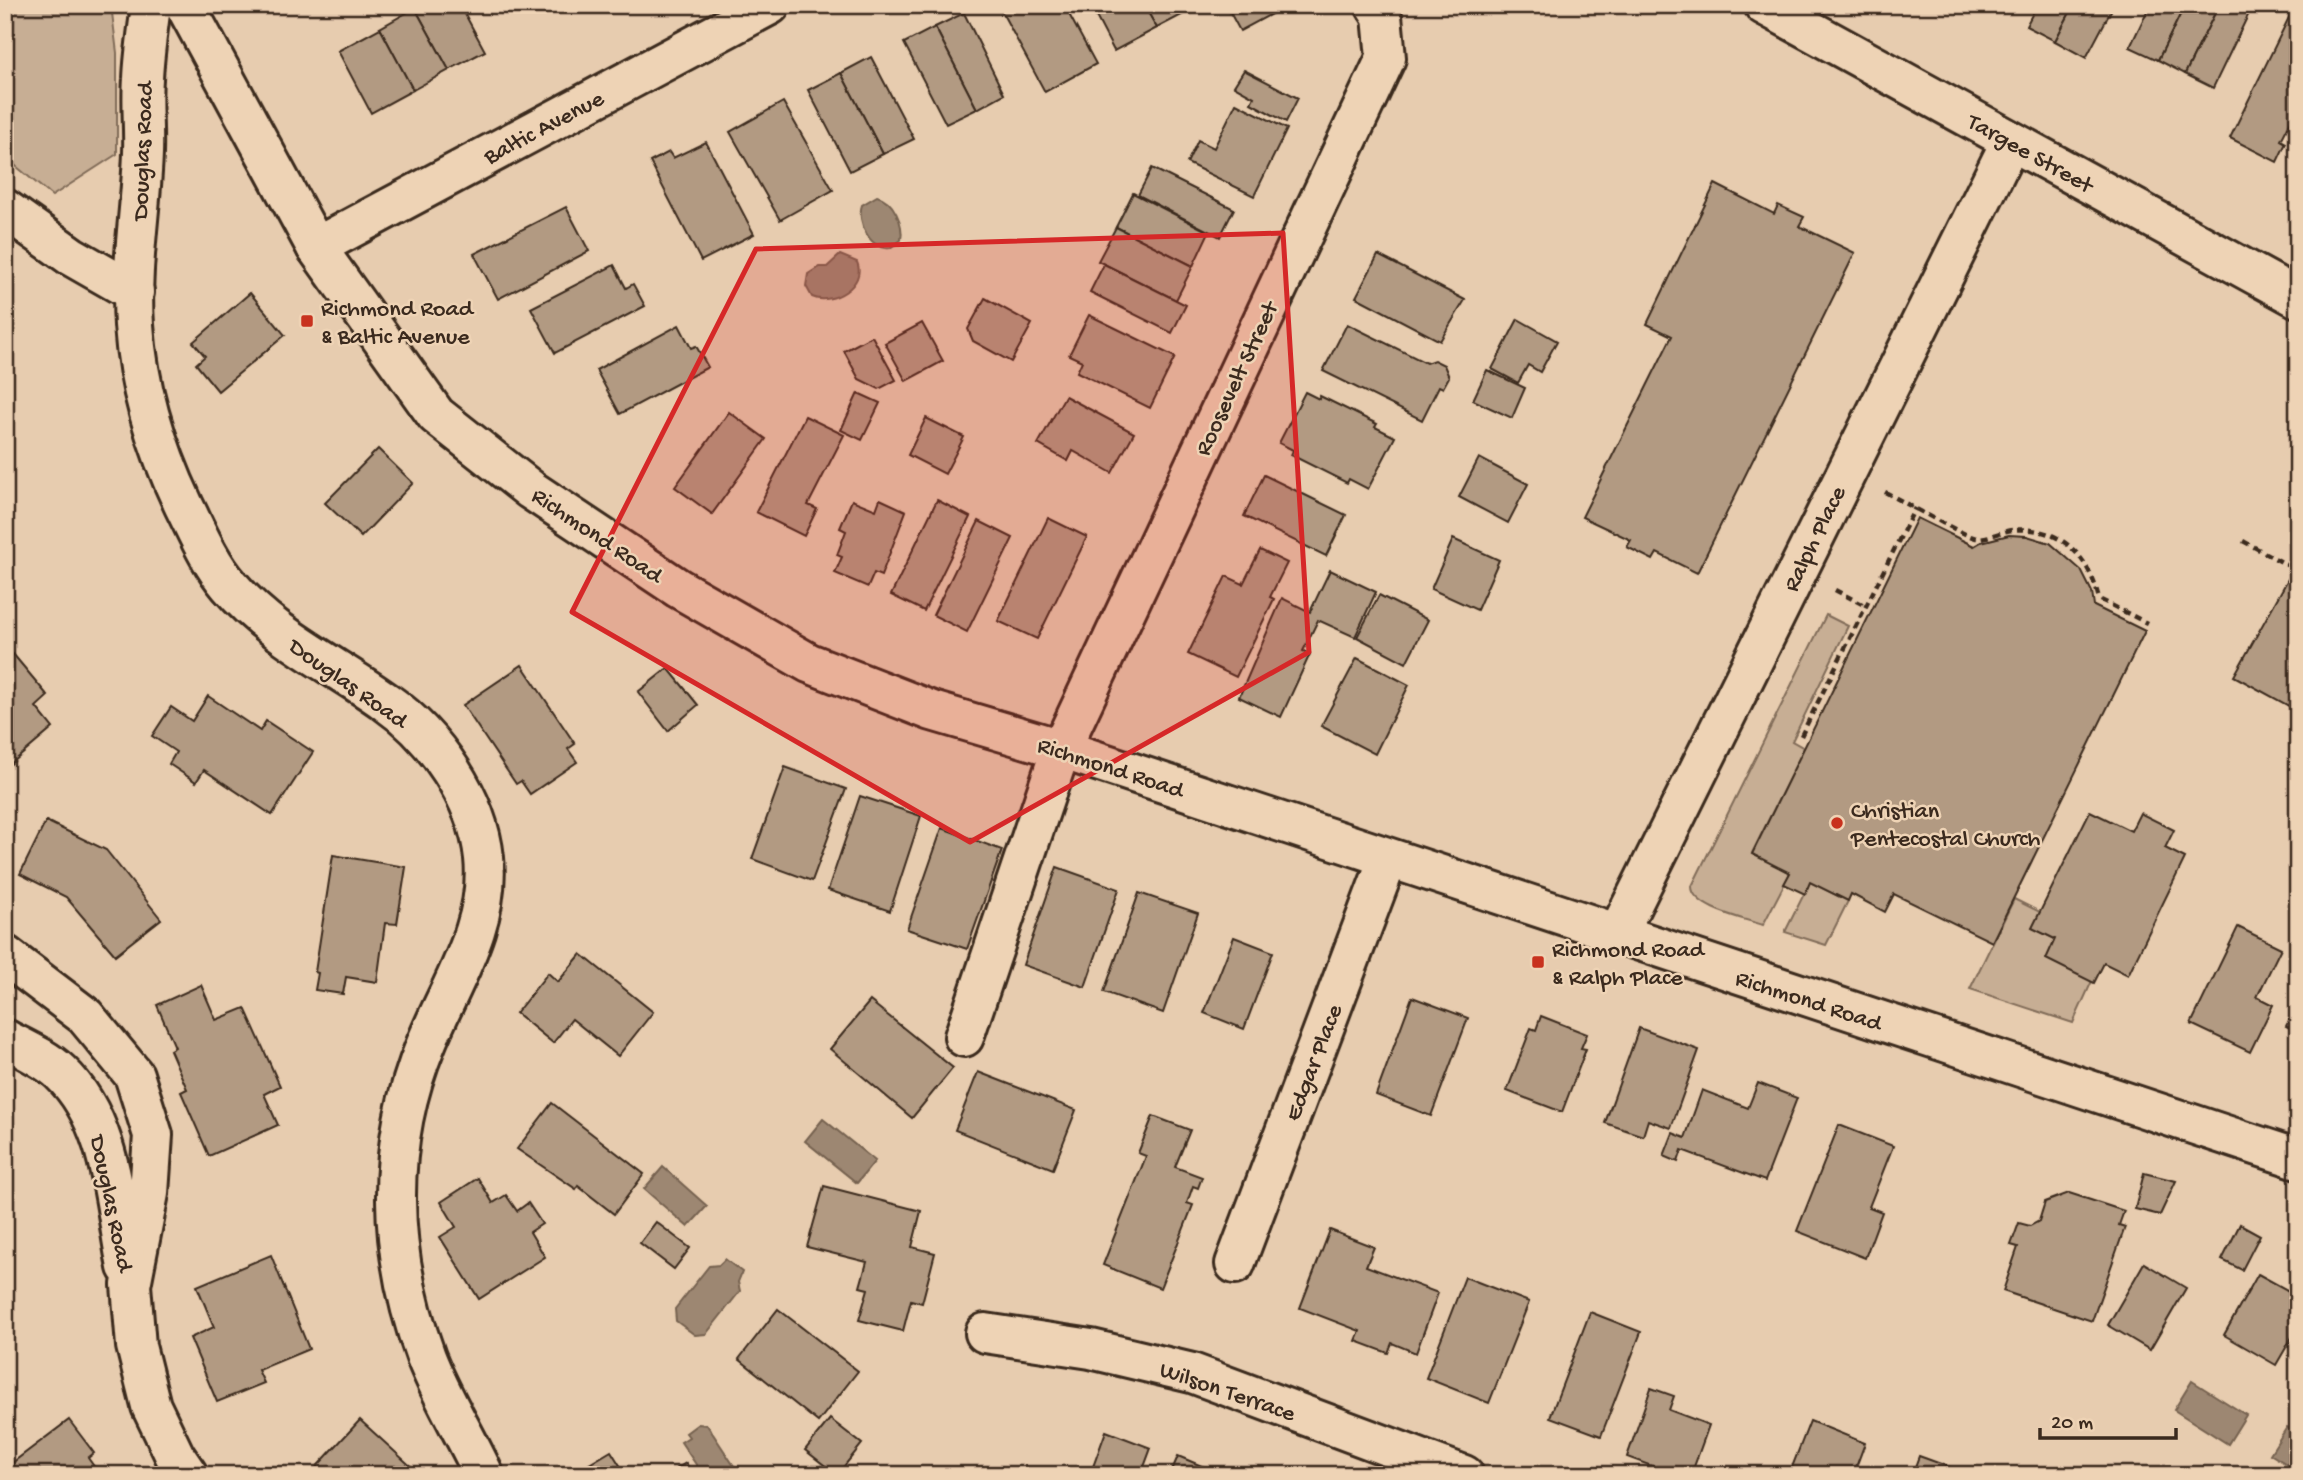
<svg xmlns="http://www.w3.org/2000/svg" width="2303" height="1480" viewBox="0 0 2303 1480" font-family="'Gochi Hand',sans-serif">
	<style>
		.green { fill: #c7ae94; stroke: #816c59; stroke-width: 2 }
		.water { fill: #9d8772; stroke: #766250; stroke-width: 2 }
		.building { fill: #b29a82; stroke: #3b2a1e; stroke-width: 2 }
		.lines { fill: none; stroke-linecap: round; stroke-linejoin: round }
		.minor-casing { stroke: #3b2a1e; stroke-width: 44 }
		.major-casing { stroke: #3b2a1e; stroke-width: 44 }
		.path { stroke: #3b2a1e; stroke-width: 4.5; stroke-dasharray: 7 5; stroke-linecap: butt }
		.minor { stroke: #eed3b5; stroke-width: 38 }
		.major { stroke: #eed3b5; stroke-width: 38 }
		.marked { fill: #d62828; fill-opacity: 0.2; stroke: #d62828; stroke-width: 5; stroke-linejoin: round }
		.poi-dot { fill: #c8321e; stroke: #eed3b5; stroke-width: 2.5 }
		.labels { text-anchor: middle; stroke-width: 5; stroke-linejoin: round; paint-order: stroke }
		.street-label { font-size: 24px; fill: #3b2a1e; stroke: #eed3b5 }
		.poi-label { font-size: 24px; fill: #3b2a1e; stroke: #eed3b5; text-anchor: start }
	</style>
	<rect width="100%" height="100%" fill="#e7ccaf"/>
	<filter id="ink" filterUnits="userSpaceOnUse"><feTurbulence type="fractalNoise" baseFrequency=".0143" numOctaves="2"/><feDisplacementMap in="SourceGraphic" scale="14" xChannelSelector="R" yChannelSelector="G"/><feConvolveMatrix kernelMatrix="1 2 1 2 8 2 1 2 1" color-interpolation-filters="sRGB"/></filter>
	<g filter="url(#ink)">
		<!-- green -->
		<g class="green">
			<path d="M5 5H111L117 53V154L52 196 5 157Z"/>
			<path d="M1826 615 1848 626 1792 741 1804 748 1752 853 1790 873 1763 925C1745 919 1691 908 1692 886Z"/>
			<path d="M1810 882 1848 901 1826 945 1785 932Z"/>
			<path d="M2014 899 2040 912 2033 928 2055 939 2092 981 2073 1023 1970 989Z"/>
		</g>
		<!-- water -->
		<g class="water">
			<path d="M877 196C894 200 904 225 901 240L890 248C871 251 856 222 862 205Z"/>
			<path d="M840 255 857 262C867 285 832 306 812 297L806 286 808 274 819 267H827Z"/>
			<path d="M823 1119 875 1161 857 1183 805 1141Z"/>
			<path d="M663 1167 707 1206 688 1227 644 1189Z"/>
			<path d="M725 1259 742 1272 738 1282 740 1291 706 1334 695 1335 676 1321 675 1309 709 1266 719 1265Z"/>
			<path d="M2192 1381 2246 1415 2228 1444 2174 1410Z"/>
			<path d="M698 1424 707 1425 736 1469 735 1475H703L681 1442 689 1437 686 1433Z"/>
			<path d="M2287 1427 2298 1433V1471L2270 1454Z"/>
		</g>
		<!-- building -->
		<g class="building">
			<path d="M421 5H460L485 51 449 70 415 8Z"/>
			<path d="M541 5H560L545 13Z"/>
			<path d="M998 5H1064L1096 64 1045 92Z"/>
			<path d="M1090 5H1144L1157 28 1114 51Z"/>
			<path d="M1144 5H1198L1199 6 1157 28Z"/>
			<path d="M1226 5H1288L1240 31Z"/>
			<path d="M2037 5H2074L2055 41 2026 26Z"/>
			<path d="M2074 5H2114L2086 58 2055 41Z"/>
			<path d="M2150 5H2185L2158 60 2130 47Z"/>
			<path d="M2185 5H2219L2185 74 2158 60Z"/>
			<path d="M2219 5H2253L2213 88 2185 74Z"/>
			<path d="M2294 7 2298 9V107L2281 140 2286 143 2277 162 2230 138Z"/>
			<path d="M415 8 449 70 413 90 380 28Z"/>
			<path d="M964 13 1004 94 977 109 935 27Z"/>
			<path d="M935 27 977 109 946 124 904 43Z"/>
			<path d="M380 28 413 90 371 113 338 51Z"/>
			<path d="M871 57 914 139 883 154 841 73Z"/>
			<path d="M1244 70 1298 98 1286 122 1251 103 1254 97 1234 86Z"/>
			<path d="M841 73 883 154 850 171 808 90Z"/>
			<path d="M783 102 833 190 780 220 730 132Z"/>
			<path d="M1236 103 1287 129 1254 196 1187 163 1198 140 1214 148Z"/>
			<path d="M706 142 754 234 701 261 650 162 669 152 673 158Z"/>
			<path d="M1152 168 1234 209 1220 237 1138 195Z"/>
			<path d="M1715 184 1774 214 1778 205 1804 217 1799 226 1855 253 1697 573 1657 553 1653 560 1627 547 1631 540 1582 517 1672 336 1647 324Z"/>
			<path d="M1133 193 1209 232 1193 266 1116 227Z"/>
			<path d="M566 207 589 251 498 299 474 254Z"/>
			<path d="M1116 227 1193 266 1176 300 1098 261Z"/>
			<path d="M1378 255 1465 300 1440 341 1356 297Z"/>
			<path d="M1104 264 1186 305 1172 333 1090 292Z"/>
			<path d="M614 265 626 288 633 284 645 306 555 353 531 308Z"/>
			<path d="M250 293 285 335 218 391 196 364 205 356 193 342Z"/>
			<path d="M985 298 1032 324 1011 362 973 341 968 329Z"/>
			<path d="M1089 315 1175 357 1150 408 1077 372 1082 361 1069 355Z"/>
			<path d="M1518 319 1557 341 1540 372 1528 365 1518 383 1492 369Z"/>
			<path d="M922 323 943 361 906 381 885 343Z"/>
			<path d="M1347 324 1426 363 1434 360 1444 365 1449 377 1443 388 1439 386 1422 420 1323 371Z"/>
			<path d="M679 325 691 348 696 346 708 367 620 414 596 370Z"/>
			<path d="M872 336 896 380 879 389 859 379 844 351Z"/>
			<path d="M1487 370 1525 388 1512 418 1473 400Z"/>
			<path d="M1305 392 1319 399 1320 396 1377 424 1375 427 1395 437 1368 489 1349 479 1347 483 1291 455 1293 450 1279 443Z"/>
			<path d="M858 393 880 403 862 440 841 430Z"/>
			<path d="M1065 396 1134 433 1112 473 1073 451 1068 461 1038 444Z"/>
			<path d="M729 412 766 439 712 514 675 487Z"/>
			<path d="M805 416 844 435 808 505 817 509 804 536 756 512Z"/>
			<path d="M926 418 964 437 945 474 908 455Z"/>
			<path d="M378 449 413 483 361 537 325 503Z"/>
			<path d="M1479 458 1528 484 1508 523 1459 497Z"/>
			<path d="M1264 475 1346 515 1326 556 1244 516Z"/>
			<path d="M880 499 906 511 881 576 874 573 868 587 835 573 842 557 837 555 846 531 840 528 852 500 876 510Z"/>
			<path d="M937 500 970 517 924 611 891 595Z"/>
			<path d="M1048 518 1087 537 1037 639 998 621Z"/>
			<path d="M1917 518 1974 546 1981 542 2009 535 2027 536 2050 543 2081 570 2092 592 2094 606 2145 631 1992 942 1894 894 1885 912 1851 894 1848 901 1810 882 1805 894 1784 884 1790 873 1752 854Z"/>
			<path d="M979 521 1013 538 967 632 933 615Z"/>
			<path d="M1453 539 1499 560 1477 610 1431 589Z"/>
			<path d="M1260 550 1287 563 1270 597 1274 599 1236 677 1188 654 1226 576 1243 584Z"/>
			<path d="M1330 570 1376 592 1355 637 1318 620 1303 651 1310 654 1281 717 1239 697 1282 598 1310 612Z"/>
			<path d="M2288 579 2298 584V711L2234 676Z"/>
			<path d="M1379 595 1428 620 1406 663 1357 637Z"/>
			<path d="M13 654 48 696 36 707 53 728 7 767 5 661Z"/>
			<path d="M1357 658 1409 685 1375 754 1321 726Z"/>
			<path d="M522 665 575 744 568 749 577 762 530 794 521 781 516 784 463 705Z"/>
			<path d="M668 668 698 705 668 731 638 692Z"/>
			<path d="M208 696 260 731 266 721 313 752 272 815 204 770 196 782 169 764 176 752 152 736 171 707 192 721Z"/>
			<path d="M785 767 846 789 812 881 752 859Z"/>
			<path d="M860 796 921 816 890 911 828 890Z"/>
			<path d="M2090 811 2131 831 2140 813 2174 830 2165 848 2185 858 2128 975 2104 963 2094 983 2046 959 2055 939 2032 928Z"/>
			<path d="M46 821 106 850 161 919 115 955 66 897 20 874Z"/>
			<path d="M942 828 1002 850 967 949 907 929Z"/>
			<path d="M333 855 406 867 397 924 385 923 377 982 346 977 343 994 315 990 318 973 315 972Z"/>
			<path d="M1057 867 1119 889 1085 987 1023 965Z"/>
			<path d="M1139 893 1198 913 1163 1013 1104 992Z"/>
			<path d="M2238 927 2281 948 2257 997 2273 1005 2250 1052 2191 1024Z"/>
			<path d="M1234 937 1273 952 1244 1029 1204 1013Z"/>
			<path d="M581 954 653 1012 618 1056 572 1019 553 1043 516 1013 548 973 558 982Z"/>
			<path d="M201 985 216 1020 245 1008 280 1086 264 1094 278 1125 209 1156 181 1092 187 1089 170 1050 175 1047 157 1005Z"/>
			<path d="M1412 997 1468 1018 1431 1116 1376 1095Z"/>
			<path d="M870 1001 953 1068 912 1118 830 1049Z"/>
			<path d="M2298 1004V1032L2286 1026Z"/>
			<path d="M1541 1016 1587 1034 1581 1048 1586 1049 1562 1112 1507 1091 1531 1028 1536 1030Z"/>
			<path d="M1639 1028 1699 1050 1671 1128 1648 1120 1643 1136 1605 1123Z"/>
			<path d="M978 1072 1076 1110 1053 1169 955 1130Z"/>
			<path d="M1758 1083 1797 1098 1765 1181 1682 1150 1678 1162 1664 1156 1673 1133 1685 1138 1702 1090 1748 1108Z"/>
			<path d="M552 1103 644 1174 614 1214 578 1186 576 1189 517 1149Z"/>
			<path d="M1153 1116 1190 1130 1175 1167 1202 1177 1198 1188 1193 1186 1187 1203 1193 1205 1160 1288 1103 1265 1146 1156 1138 1153Z"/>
			<path d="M1839 1125 1893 1146 1869 1207 1882 1212 1865 1258 1797 1231Z"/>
			<path d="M2144 1173 2176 1181 2160 1215 2135 1209Z"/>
			<path d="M478 1178 493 1203 506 1195 517 1211 528 1203 542 1224 530 1232 545 1257 479 1299 440 1237 456 1227 441 1202Z"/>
			<path d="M824 1186 921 1211 912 1247 935 1253 922 1303 911 1300 903 1331 859 1320 868 1289 860 1287 867 1262 807 1247Z"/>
			<path d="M2069 1193 2124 1211 2119 1225 2125 1227 2092 1321 2003 1291 2018 1247 2011 1245 2019 1223 2030 1226 2039 1221 2045 1202Z"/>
			<path d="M656 1222 690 1248 674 1269 640 1243Z"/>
			<path d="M2240 1224 2260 1235 2242 1270 2222 1260Z"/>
			<path d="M1330 1230 1374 1247 1366 1266 1438 1293 1416 1353 1392 1343 1388 1353 1356 1341 1360 1331 1300 1308Z"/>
			<path d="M271 1255 309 1349 258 1370 264 1383 217 1402 190 1338 214 1327 197 1286Z"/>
			<path d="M2144 1263 2186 1288 2150 1350 2108 1325Z"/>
			<path d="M2258 1274 2298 1296V1327L2276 1365 2224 1335Z"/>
			<path d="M1465 1277 1529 1302 1489 1403 1426 1378Z"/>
			<path d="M778 1309 858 1371 818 1422 739 1359Z"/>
			<path d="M1590 1312 1641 1332 1601 1436 1550 1417Z"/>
			<path d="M1651 1388 1674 1396 1669 1410 1709 1425 1691 1475H1676L1627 1457Z"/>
			<path d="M830 1419 862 1444 837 1475 805 1450Z"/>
			<path d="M69 1420 94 1453 88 1458 100 1475H21L12 1463Z"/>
			<path d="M360 1420 416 1471 412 1475H309Z"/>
			<path d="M1810 1421 1865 1443 1853 1475H1789Z"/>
			<path d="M1106 1431 1151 1448 1141 1475H1090Z"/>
			<path d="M611 1451 626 1475H571Z"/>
			<path d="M1178 1456 1223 1475H1170Z"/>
			<path d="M1919 1456 1966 1473 1965 1475H1912Z"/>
			<path d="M686 1463 693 1475H666Z"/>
		</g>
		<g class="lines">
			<defs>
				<g id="minor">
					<path d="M151 5C148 30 144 54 143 79 141 103 144 128 143 153 141 210 130 268 134 325 138 388 157 449 184 506 197 532 210 563 229 585 273 637 332 663 386 702 435 736 478 799 484 858 491 926 450 984 426 1044 384 1146 388 1254 426 1357 441 1396 466 1436 484 1475"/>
					<path d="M5 209 71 256 134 292"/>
					<path d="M316 247 770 5"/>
					<path d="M1617 935 2011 141"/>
					<path d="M5 955 85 1016 134 1075 153 1135 149 1193 131 1285 136 1346 151 1406 175 1456 188 1475"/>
					<path d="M964 1037 1061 749 1386 58 1382 16 1375 5"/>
					<path d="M5 1039C24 1049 45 1058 60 1072 112 1121 114 1201 127 1267"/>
					<path d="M1235 1264 1388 859"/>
					<path d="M985 1333 1091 1349 1192 1373 1464 1475"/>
				</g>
				<g id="major">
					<path d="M185 5 316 247 436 415 531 490 678 588 809 663 932 711 1061 749 2298 1159"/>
					<path d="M1764 5 2298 298"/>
				</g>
			</defs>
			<!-- minor casing -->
			<use href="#minor" class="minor-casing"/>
			<!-- major casing -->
			<use href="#major" class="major-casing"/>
			<!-- path -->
			<g class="path">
				<path d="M1885 492C1900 500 1964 536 1976 538 1986 539 2002 531 2012 530 2059 525 2089 555 2099 599L2147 623"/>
				<path d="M2243 541 2298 571"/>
				<path d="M1835 590 1866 606"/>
				<path d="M1801 736 1915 508"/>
			</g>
			<!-- minor -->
			<use href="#minor" class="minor"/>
			<!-- major -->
			<use href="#major" class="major"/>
		</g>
	</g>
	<!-- marked area -->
	<path class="marked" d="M1283 233 1309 652 970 842 572 612 756 249Z"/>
	<!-- markers -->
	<g class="poi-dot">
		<rect x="300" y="314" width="14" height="14" rx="3.5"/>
		<circle cx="1837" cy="823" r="7"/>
		<rect x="1531" y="955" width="14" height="14" rx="3.5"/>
	</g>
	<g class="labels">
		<!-- street labels -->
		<g class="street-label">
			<text transform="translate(543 126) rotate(-28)" y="8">Baltic Avenue</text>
			<text transform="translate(141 151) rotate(-88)" y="8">Douglas Road</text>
			<text transform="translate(2031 152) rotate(29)" y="8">Targee Street</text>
			<text transform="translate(1235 378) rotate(-65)" y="8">Roosevelt Street</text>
			<text transform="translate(598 534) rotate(34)" y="8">Richmond Road</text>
			<text transform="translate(1813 538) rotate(-64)" y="8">Ralph Place</text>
			<text transform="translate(349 682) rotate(35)" y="8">Douglas Road</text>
			<text transform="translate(1111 766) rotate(18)" y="8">Richmond Road</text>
			<text transform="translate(1809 999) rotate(18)" y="8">Richmond Road</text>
			<text transform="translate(1312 1062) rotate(-69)" y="8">Edgar Place</text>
			<text transform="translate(113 1203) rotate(78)" y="8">Douglas Road</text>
			<text transform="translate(1228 1390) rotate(19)" y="8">Wilson Terrace</text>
		</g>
		<!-- poi labels -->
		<g class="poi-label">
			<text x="321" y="315">Richmond Road<tspan x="321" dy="28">&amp; Baltic Avenue</tspan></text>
			<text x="1851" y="817">Christian<tspan x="1851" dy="28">Pentecostal Church</tspan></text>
			<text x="1552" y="956">Richmond Road<tspan x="1552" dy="28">&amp; Ralph Place</tspan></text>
		</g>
	</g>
	<!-- margin -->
	<rect width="2303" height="1480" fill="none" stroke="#eed3b5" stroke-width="28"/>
	<rect x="14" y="14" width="2275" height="1452" fill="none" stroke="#3b2a1e" stroke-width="2.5" filter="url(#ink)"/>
	<!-- scale -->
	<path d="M2040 1428v10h136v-10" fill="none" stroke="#3b2a1e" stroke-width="3.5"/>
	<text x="2051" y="1428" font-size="21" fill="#3b2a1e" stroke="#eed3b5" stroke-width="5" paint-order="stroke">20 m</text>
</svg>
